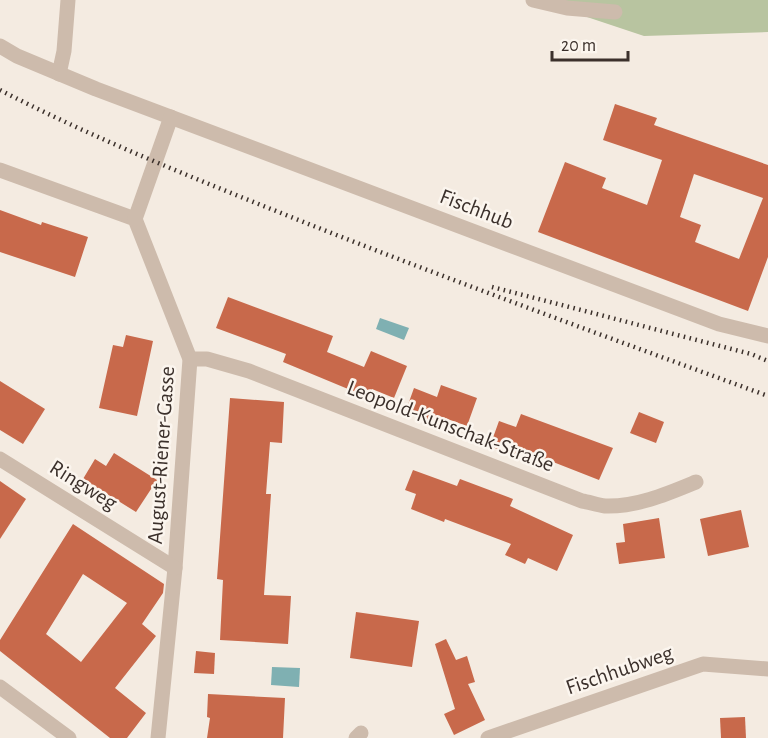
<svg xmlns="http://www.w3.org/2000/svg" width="768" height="738" viewBox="0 0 768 738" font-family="'Alegreya Sans',sans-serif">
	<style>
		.green { fill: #b8c4a0 }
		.water { fill: #7fb0b2 }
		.building { fill: #c8694b; fill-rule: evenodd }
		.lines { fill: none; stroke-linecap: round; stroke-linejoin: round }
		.minor { stroke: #cdbbac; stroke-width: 15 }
		.rail { stroke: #3b302b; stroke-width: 4.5; stroke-dasharray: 1.5 4.5; stroke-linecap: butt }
		.labels { text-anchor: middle; stroke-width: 5; stroke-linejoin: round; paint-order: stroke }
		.street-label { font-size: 22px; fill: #3b302b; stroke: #fbf5ee }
	</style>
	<rect width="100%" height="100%" fill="#f4ebe1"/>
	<!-- green -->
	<path class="green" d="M536 0H768V32L644 36Z"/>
	<!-- water -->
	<g class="water">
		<path d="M380 318 409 328 404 340 376 329Z"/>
		<path d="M272 667 300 668 299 687 271 685Z"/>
	</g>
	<!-- building -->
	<g class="building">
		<path d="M615 104 657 118 654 125 768 165V257L748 311 538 232 565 162 606 178 602 188 647 205 662 160 603 140ZM694 174 763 198 739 259 695 242 701 225 680 217Z"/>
		<path d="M0 210 41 225 42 222 88 237 75 277 0 252Z"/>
		<path d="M228 297 333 336 327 352 364 367 371 351 407 366 394 398 372 389 369 396 348 389 283 362 286 354 216 328Z"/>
		<path d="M126 335 153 341 137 416 99 408 113 345 123 347Z"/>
		<path d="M0 381 45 409 23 444 0 430Z"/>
		<path d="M441 385 477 398 467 426 442 417 439 426 405 413 414 388 437 397Z"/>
		<path d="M230 398 284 402 282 443 270 442 266 494H271L264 595 291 596 288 644 220 640 223 580 217 579Z"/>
		<path d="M639 412 664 422 656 443 630 433Z"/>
		<path d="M521 414 613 448 599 480 520 449 517 457 490 446 499 421 516 427Z"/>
		<path d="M114 453 157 480 136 512 83 479 95 459 106 466Z"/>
		<path d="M413 470 457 486 460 479 513 499 510 506 573 535 557 571 528 558 525 564 505 555 511 544 445 519 444 522 411 509 416 494 405 490Z"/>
		<path d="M0 481 26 499 0 539Z"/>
		<path d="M741 510 749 547 708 556 700 519Z"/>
		<path d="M659 518 665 558 619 564 616 543 625 542 623 524Z"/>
		<path d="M73 524 164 584 163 593 142 624 156 636 115 688 146 713 127 738H110L0 651V640ZM83 574 127 603 81 662 46 634Z"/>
		<path d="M356 612 419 621 412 667 350 658Z"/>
		<path d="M446 639 456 660 467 656 475 682 468 684 485 720 454 735 444 714 455 709 435 644Z"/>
		<path d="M196 651 215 653 214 674 194 673Z"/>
		<path d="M208 694 285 698 283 738H207L210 718 207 717Z"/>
		<path d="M745 717 746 738H721L720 718Z"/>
	</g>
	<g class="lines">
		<!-- minor -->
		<g class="minor">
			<path d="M533 0 567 8 615 12"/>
			<path d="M0 46 17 56 96 89 719 324 768 336"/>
			<path d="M59 74 64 51 68 0"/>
			<path d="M0 170 135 219 190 359 175 568 158 738"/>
			<path d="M135 219 171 117"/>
			<path d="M190 359H207L249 371 582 501C589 502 597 505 605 506 637 507 667 494 696 482"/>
			<path d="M0 459 175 568"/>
			<path d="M0 687 69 738"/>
			<path d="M356 738 361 733"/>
			<path d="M488 738 703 664 768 669"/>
		</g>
		<!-- rail -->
		<g class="rail">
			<path d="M0 90C95 139 196 179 296 219 452 281 610 338 768 396"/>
			<path d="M492 287 751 354 768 361"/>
		</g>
	</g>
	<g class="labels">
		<!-- street labels -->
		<g class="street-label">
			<text transform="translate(477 208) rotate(21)" y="8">Fischhub</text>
			<text transform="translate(451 425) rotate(21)" y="8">Leopold-Kunschak-Straße</text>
			<text transform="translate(160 455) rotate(-86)" y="8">August-Riener-Gasse</text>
			<text transform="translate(84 484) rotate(32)" y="8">Ringweg</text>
			<text transform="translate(619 669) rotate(-19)" y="8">Fischhubweg</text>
		</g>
	</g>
	<!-- scale -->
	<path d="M552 51v9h76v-9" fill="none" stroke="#3b302b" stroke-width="3"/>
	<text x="561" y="51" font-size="18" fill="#3b302b" stroke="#fbf5ee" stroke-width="4.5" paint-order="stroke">20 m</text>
</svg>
